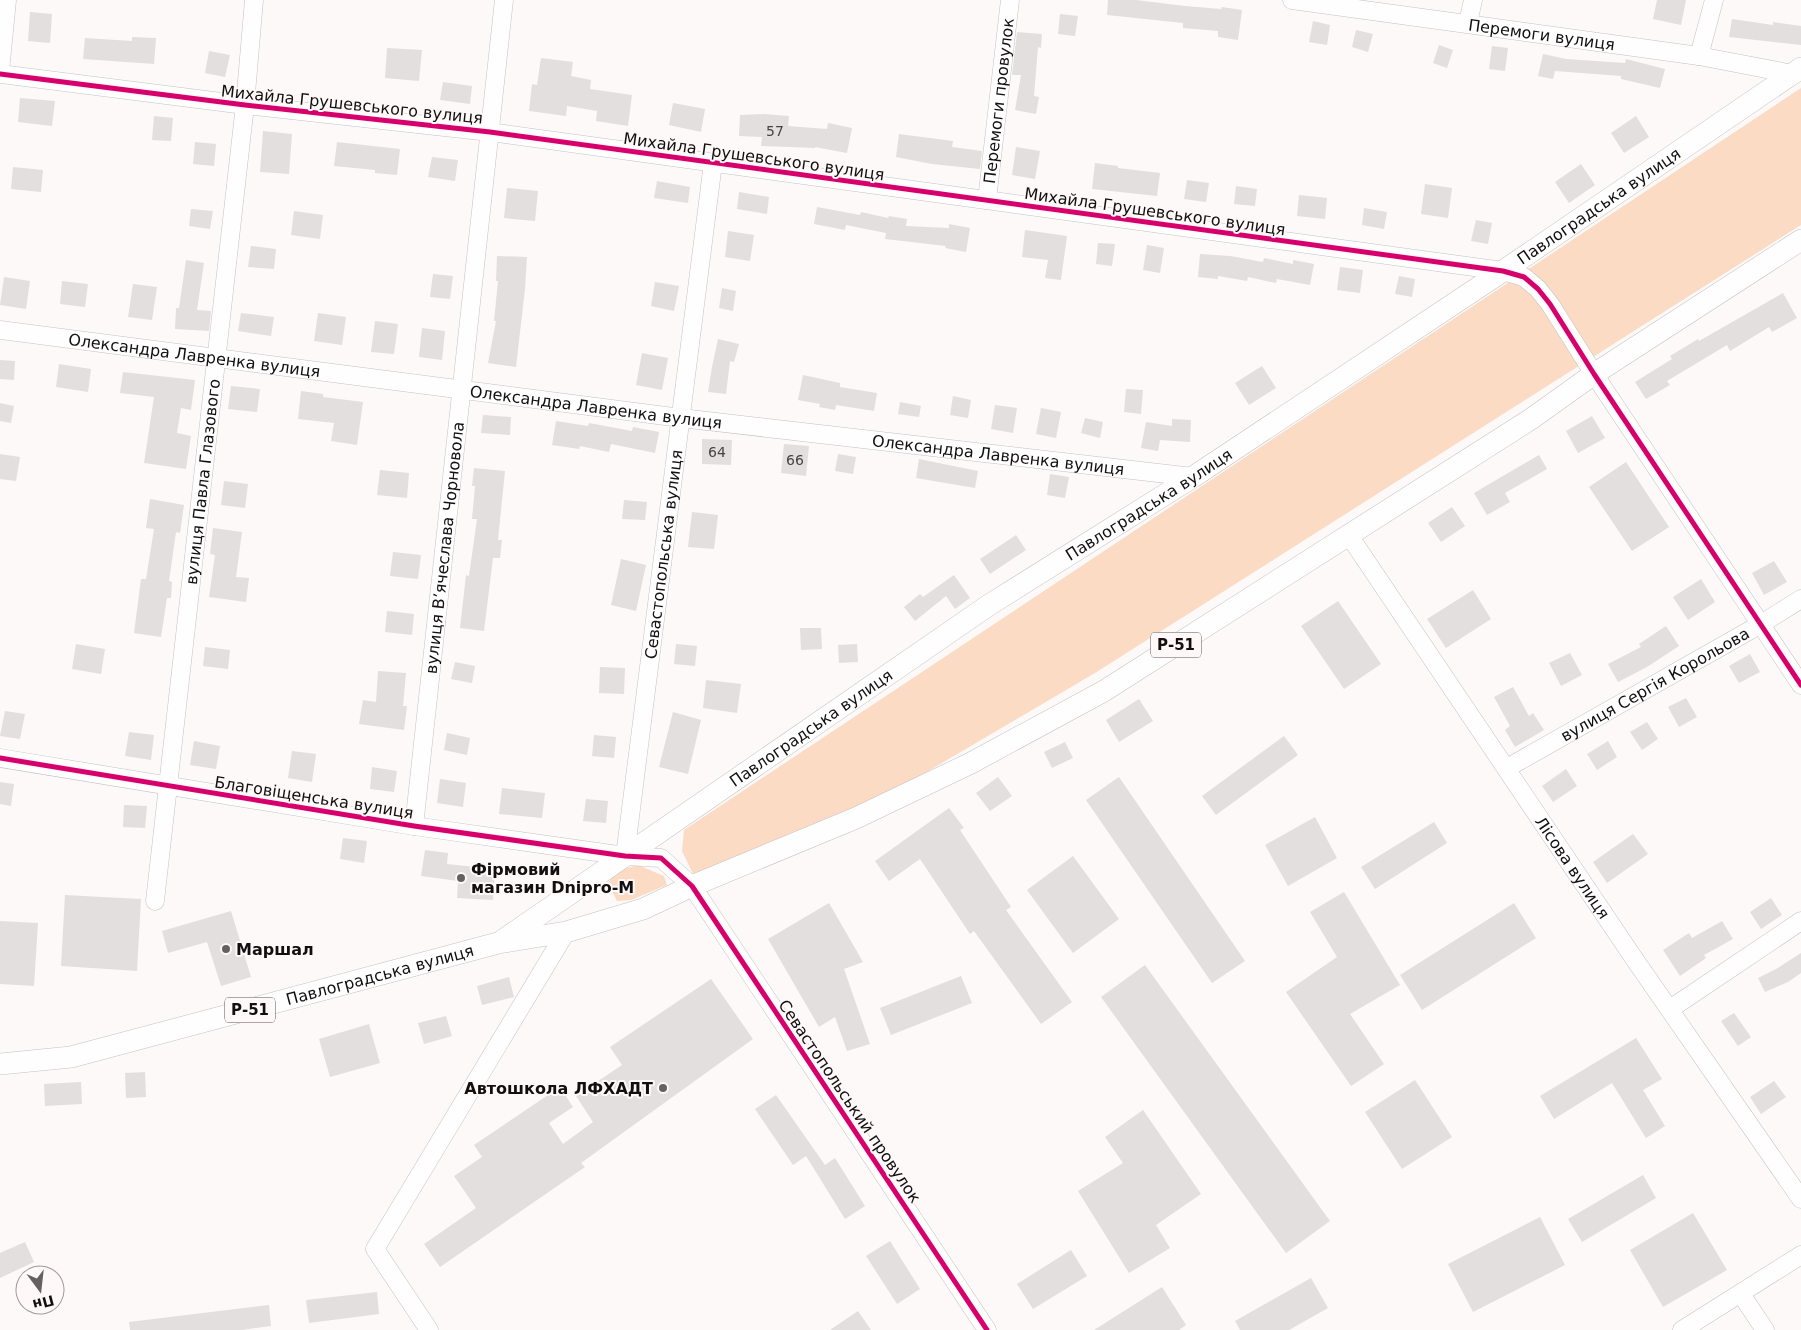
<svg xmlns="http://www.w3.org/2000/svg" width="1801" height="1330" viewBox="0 0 1801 1330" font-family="'DejaVu Sans',sans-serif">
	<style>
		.green { fill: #fbdbc3 }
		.building { fill: #e2dfde }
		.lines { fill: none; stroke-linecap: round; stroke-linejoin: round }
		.minor-casing { stroke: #c4c1c1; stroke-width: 19 }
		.major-casing { stroke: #c4c1c1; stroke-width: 22 }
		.minor { stroke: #fffefe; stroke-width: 18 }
		.major { stroke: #fffefe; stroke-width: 21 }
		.cycleway-casing { stroke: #fef8f8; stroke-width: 8 }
		.cycleway { stroke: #d6006c; stroke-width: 5 }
		.poi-dot { fill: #646162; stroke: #fef8f8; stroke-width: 2 }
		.labels { text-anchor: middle; stroke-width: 4; stroke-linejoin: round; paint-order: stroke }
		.number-label { font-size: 14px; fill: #454344 }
		.shield { fill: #fef8f8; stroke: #585556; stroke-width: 1 }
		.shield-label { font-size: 15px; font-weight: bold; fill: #110f10 }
		.street-label { font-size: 16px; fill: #110f10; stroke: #fef8f8 }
		.poi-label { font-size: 16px; font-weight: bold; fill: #110f10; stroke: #fef8f8; text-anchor: start }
	</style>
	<rect width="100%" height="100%" fill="#fdf9f9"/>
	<!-- green -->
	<g class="green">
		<path d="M1801 88V225L1095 673 879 800 693 874 682 851 684 830Z"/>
		<path d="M638 865 664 876 667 885 631 900 617 901 608 883 616 871Z"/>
	</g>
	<!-- building -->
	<g class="building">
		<path d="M1108 0H1136L1185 6 1221 9 1222 7 1242 10 1238 40 1218 37V31L1183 28V23L1107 15Z"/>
		<path d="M1657 0H1686L1681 25 1653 19Z"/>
		<path d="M30 12 52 14 50 43 28 41Z"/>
		<path d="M1060 14 1078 16 1075 36 1058 34Z"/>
		<path d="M1732 19 1773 25V22L1801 26V45L1729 37Z"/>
		<path d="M1313 21 1330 25 1327 45 1309 42Z"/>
		<path d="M1356 30 1373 34 1368 52 1352 47Z"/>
		<path d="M1017 32 1042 34 1041 48 1038 47 1034 96 1039 97 1036 114 1015 110 1021 75H1012Z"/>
		<path d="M132 37 156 38 154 64 83 59 85 38 132 41Z"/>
		<path d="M1439 45 1453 50 1447 68 1433 63Z"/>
		<path d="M1492 46 1508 48 1505 71 1489 69Z"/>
		<path d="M387 48 422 50 419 81 385 78Z"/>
		<path d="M209 51 230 55 225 77 205 73Z"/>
		<path d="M1543 54 1566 59 1625 63 1626 59 1665 69 1660 88 1621 79V76L1555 71 1553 79 1538 76Z"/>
		<path d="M541 58 573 62 571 76 591 80 590 89 632 95 628 126 596 121 597 111 567 106 566 116 529 111 532 84 537 85Z"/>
		<path d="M443 82 472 86 470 104 440 100Z"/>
		<path d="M20 98 55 101 52 126 18 122Z"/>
		<path d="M673 103 705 109 701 132 669 125Z"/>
		<path d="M764 114 789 116 788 126 827 129 828 123 852 128 847 153 815 147V148L761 146 762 137 739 136 740 115Z"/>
		<path d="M154 116 173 118 171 141 152 140Z"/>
		<path d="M1636 116 1649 137 1624 153 1611 133Z"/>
		<path d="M263 131 292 134 289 174 260 172Z"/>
		<path d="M899 134 953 141 952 147 982 151 980 169 932 164 896 157Z"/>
		<path d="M195 142 216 144 214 166 193 164Z"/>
		<path d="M337 142 400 149 397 175 375 173V170L334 166Z"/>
		<path d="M1016 147 1040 151 1035 179 1012 175Z"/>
		<path d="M432 157 458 160 455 181 428 177Z"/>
		<path d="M1095 163 1118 166V168L1160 173 1157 196 1092 189Z"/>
		<path d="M1581 164 1595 185 1569 203 1555 182Z"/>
		<path d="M13 167 43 170 41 192 11 189Z"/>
		<path d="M1187 180 1209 183 1206 202 1184 199Z"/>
		<path d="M657 181 690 187 688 203 654 198Z"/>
		<path d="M1425 184 1452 188 1448 218 1421 214Z"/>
		<path d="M1236 186 1257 189 1255 206 1234 204Z"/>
		<path d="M507 188 538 191 535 221 504 218Z"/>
		<path d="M739 192 769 197 767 214 737 209Z"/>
		<path d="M1299 195 1327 198 1325 219 1297 216Z"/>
		<path d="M817 207 860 215 861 212 888 218 889 216 907 219 906 226 949 228V224L970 228 966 252 945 248 946 246 885 239 886 233 846 225 845 230 814 224Z"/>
		<path d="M1364 208 1387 212 1384 229 1362 225Z"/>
		<path d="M191 209 213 211 210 229 189 226Z"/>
		<path d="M294 211 323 215 320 239 291 235Z"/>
		<path d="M1476 220 1492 223 1488 244 1471 241Z"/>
		<path d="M1025 230 1067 236 1061 280 1045 278 1048 260 1022 257Z"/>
		<path d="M728 231 754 235 750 261 725 257Z"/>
		<path d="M1098 243 1115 244 1112 266 1096 264Z"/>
		<path d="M1147 245 1164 248 1160 273 1143 270Z"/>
		<path d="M251 246 276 249 274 269 248 267Z"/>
		<path d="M1200 254 1230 256 1263 262 1264 258 1293 264V260L1314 264 1310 285 1277 279 1276 283 1248 277 1247 281 1218 276V279L1198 277Z"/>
		<path d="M497 256 527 257 525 289 516 367 488 363 496 321H494L498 281H496Z"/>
		<path d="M186 260 204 263 197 310 211 311 209 331 175 329 176 308H179Z"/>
		<path d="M1340 267 1363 270 1360 293 1337 290Z"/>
		<path d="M433 274 453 276 450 299 430 297Z"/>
		<path d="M1399 276 1415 279 1412 297 1395 294Z"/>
		<path d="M4 277 30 281 26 309 0 305Z"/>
		<path d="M62 281 88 284 85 307 60 304Z"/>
		<path d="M655 282 679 286 674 311 651 306Z"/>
		<path d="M133 284 157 287 152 320 128 317Z"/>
		<path d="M722 288 736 291 733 311 719 308Z"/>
		<path d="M1783 293 1797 318 1772 332 1769 327 1730 351 1727 345 1667 381 1670 385 1646 399 1635 382 1672 359 1670 356 1698 339 1699 341Z"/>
		<path d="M241 313 274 317 271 336 238 331Z"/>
		<path d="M318 313 346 317 342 345 314 341Z"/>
		<path d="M375 321 398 324 394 354 371 352Z"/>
		<path d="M422 328 445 331 442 360 419 357Z"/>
		<path d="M718 339 739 344 734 362 730 361 726 394 708 392 712 367Z"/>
		<path d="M642 353 668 358 662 390 636 385Z"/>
		<path d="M0 360 15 361 14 380 0 379Z"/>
		<path d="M59 364 91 369 88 392 56 387Z"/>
		<path d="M1262 366 1276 388 1249 405 1235 383Z"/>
		<path d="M123 372 195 380 191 410 181 408 177 433 191 436 186 469 144 463 154 397 120 393Z"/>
		<path d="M803 375 840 383V387L877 393 874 411 836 405 835 410 819 407 820 404 798 400Z"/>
		<path d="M231 386 260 389 257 412 228 409Z"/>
		<path d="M1126 389 1143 390 1141 414 1124 412Z"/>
		<path d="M301 391 323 394V397L363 402 357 445 331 441 334 423 298 419Z"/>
		<path d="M953 396 971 400 968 418 950 415Z"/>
		<path d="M900 402 921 406 919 417 898 414Z"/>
		<path d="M0 403 14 406 11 423 0 421Z"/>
		<path d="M995 405 1017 408 1013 433 991 429Z"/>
		<path d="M1041 408 1061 412 1056 438 1036 434Z"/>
		<path d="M483 415 511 417 510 435 481 433Z"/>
		<path d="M1592 416 1605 438 1578 453 1566 431Z"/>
		<path d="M1085 418 1103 422 1100 438 1081 433Z"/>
		<path d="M1172 419 1191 420 1190 442 1160 440 1158 451 1141 448 1146 422 1172 426Z"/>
		<path d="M556 421 588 426 589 423 632 431 633 427 659 432 655 453 611 444 609 452 580 446 579 449 552 445Z"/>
		<path d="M702 439 732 440 731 465 702 464Z"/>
		<path d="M784 444 809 446 806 476 781 473Z"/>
		<path d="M0 454 20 457 16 481 0 479Z"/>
		<path d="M838 454 856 457 853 474 835 471Z"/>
		<path d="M1539 455 1547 469 1505 493 1510 502 1487 515 1474 493Z"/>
		<path d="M919 459 978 471 975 488 916 478Z"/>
		<path d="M1626 462 1669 527 1632 551 1589 487Z"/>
		<path d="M474 468 505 471 498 540H502L500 558H493L484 631 460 628 466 575 469 576 477 519H472L475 486H472Z"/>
		<path d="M380 470 409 473 407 498 377 495Z"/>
		<path d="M1050 474 1069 477 1065 498 1047 495Z"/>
		<path d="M224 481 248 484 245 508 221 505Z"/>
		<path d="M150 499 184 505 180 533 176 532 169 581 172 582 171 598H167L161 637 134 633 141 579H146L154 529 146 528Z"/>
		<path d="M624 500 647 502 645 520 622 519Z"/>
		<path d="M1452 507 1465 526 1441 542 1428 523Z"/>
		<path d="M692 512 718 515 714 549 688 547Z"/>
		<path d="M213 528 242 532 236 577 249 578 246 602 209 597 215 555 210 554Z"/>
		<path d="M1016 535 1026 550 990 574 980 559Z"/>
		<path d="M393 552 421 555 418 579 390 576Z"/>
		<path d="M621 559 646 565 636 611 611 605Z"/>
		<path d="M1774 561 1787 582 1764 595 1752 573Z"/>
		<path d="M954 575 970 598 955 609 946 596 915 621 904 607 920 594 923 597Z"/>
		<path d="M1701 579 1715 602 1688 620 1673 597Z"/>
		<path d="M1473 590 1491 619 1446 648 1427 619Z"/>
		<path d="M1338 601 1381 664 1344 689 1301 626Z"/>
		<path d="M387 611 414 614 412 635 385 632Z"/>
		<path d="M1666 626 1679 646 1647 667 1618 682 1608 664 1641 647 1639 644Z"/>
		<path d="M800 628H821L822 649 801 650Z"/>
		<path d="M76 644 105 649 101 674 72 669Z"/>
		<path d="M676 644 697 646 695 666 674 664Z"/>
		<path d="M857 644 858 662 839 663 838 645Z"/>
		<path d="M205 647 230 650 228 669 203 666Z"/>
		<path d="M1570 653 1582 675 1561 686 1549 663Z"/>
		<path d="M1750 654 1760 672 1739 683 1729 666Z"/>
		<path d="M455 662 475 666 472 683 451 679Z"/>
		<path d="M600 667 625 668 624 694 599 693Z"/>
		<path d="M378 671 406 673 403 706H407L404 730 359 724 363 700 376 702Z"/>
		<path d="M706 680 741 684 737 713 703 708Z"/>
		<path d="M1513 687 1529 716 1533 713 1544 730 1515 747 1505 730 1510 726 1494 697Z"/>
		<path d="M1686 698 1697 717 1679 727 1668 707Z"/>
		<path d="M1139 699 1153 721 1119 742 1106 720Z"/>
		<path d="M5 711 25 714 20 739 0 736Z"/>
		<path d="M673 712 701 720 688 774 659 767Z"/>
		<path d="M1647 722 1658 739 1642 750 1630 732Z"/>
		<path d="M129 732 154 735 151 760 125 756Z"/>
		<path d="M447 733 470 738 467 755 444 750Z"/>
		<path d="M594 735 616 737 614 758 592 756Z"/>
		<path d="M1284 736 1298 755 1216 815 1202 796Z"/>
		<path d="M194 741 220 746 216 769 190 765Z"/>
		<path d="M1608 741 1617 757 1597 770 1587 754Z"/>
		<path d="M1065 742 1073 758 1052 768 1044 752Z"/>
		<path d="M292 751 316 754 312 782 288 778Z"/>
		<path d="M372 767 397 771 394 792 370 789Z"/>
		<path d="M1566 769 1577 786 1553 802 1542 786Z"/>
		<path d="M998 777 1012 796 990 811 976 793Z"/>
		<path d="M1119 777 1245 961 1212 983 1086 800Z"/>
		<path d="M440 779 466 783 463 807 437 803Z"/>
		<path d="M0 782 14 784 11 806 0 804Z"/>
		<path d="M502 788 545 793 542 818 499 814Z"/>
		<path d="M586 799 608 801 606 823 583 821Z"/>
		<path d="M124 805 147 806 145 828 123 827Z"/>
		<path d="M949 808 964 828 960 830 1011 907 1006 910 1072 1002 1041 1024 974 931 970 934 920 859 889 881 875 861Z"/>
		<path d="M1315 817 1337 858 1288 886 1265 845Z"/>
		<path d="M1434 822 1447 843 1375 889 1361 867Z"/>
		<path d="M1633 834 1648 854 1607 883 1593 862Z"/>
		<path d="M343 838 367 841 364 863 340 859Z"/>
		<path d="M425 850 448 853 447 864 495 869 493 900 457 898 458 881 421 876Z"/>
		<path d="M1073 856 1119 919 1073 953 1027 890Z"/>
		<path d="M1344 892 1400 985 1350 1014 1384 1064 1351 1086 1286 992 1337 957 1310 912Z"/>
		<path d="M65 895 141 899 137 971 61 966Z"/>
		<path d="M1771 898 1782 915 1761 929 1750 912Z"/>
		<path d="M829 903 863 962 844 969 870 1044 847 1051 835 1017 819 1027 768 939Z"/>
		<path d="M1514 903 1536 938 1422 1010 1400 975Z"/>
		<path d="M231 911 251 977 221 986 207 942 168 953 162 931Z"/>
		<path d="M0 921 38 923 34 986 0 984Z"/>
		<path d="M1722 921 1733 939 1704 955 1706 958 1680 976 1663 950 1689 933 1692 938Z"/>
		<path d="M1801 953V973L1788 982 1765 992 1758 978 1776 969Z"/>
		<path d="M1145 965 1330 1221 1286 1253 1101 997Z"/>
		<path d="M961 976 972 1003 891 1035 880 1008Z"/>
		<path d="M509 977 514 997 482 1005 477 986Z"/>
		<path d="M711 979 753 1039 581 1163 585 1167 440 1267 424 1244 476 1208 454 1176 482 1157 474 1145 560 1087 573 1107 549 1123 563 1144 593 1122 576 1096 622 1065 610 1047Z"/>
		<path d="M1734 1013 1751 1037 1738 1046 1721 1021Z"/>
		<path d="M446 1016 452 1036 424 1044 418 1023Z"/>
		<path d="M369 1024 380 1063 330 1077 319 1039Z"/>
		<path d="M1636 1038 1662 1079 1643 1090 1665 1126 1646 1138 1612 1083 1554 1119 1540 1096Z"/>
		<path d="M145 1072 146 1097 126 1098 125 1073Z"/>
		<path d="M1415 1080 1452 1137 1402 1169 1365 1112Z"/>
		<path d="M1774 1081 1786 1097 1761 1114 1750 1097Z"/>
		<path d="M81 1082 82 1104 45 1106 44 1084Z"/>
		<path d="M776 1095 825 1165 835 1158 865 1206 845 1219 806 1156 793 1165 755 1109Z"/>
		<path d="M1143 1110 1201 1194 1156 1225 1170 1248 1129 1273 1078 1191 1123 1163 1105 1137Z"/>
		<path d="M1643 1175 1656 1198 1582 1242 1568 1219Z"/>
		<path d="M1693 1213 1727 1270 1663 1307 1630 1250Z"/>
		<path d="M1540 1217 1565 1265 1473 1312 1448 1264Z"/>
		<path d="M890 1241 920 1289 897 1304 866 1256Z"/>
		<path d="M25 1242 34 1262 0 1278V1253Z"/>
		<path d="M1071 1250 1087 1276 1033 1309 1017 1284Z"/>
		<path d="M1311 1278 1328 1308 1289 1330H1240L1235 1321Z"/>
		<path d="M1162 1287 1186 1325 1179 1330H1094Z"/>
		<path d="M377 1292 379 1314 309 1323 306 1300Z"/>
		<path d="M269 1305 271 1326 242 1330H130L129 1322Z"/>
		<path d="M858 1311 871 1330H830Z"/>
	</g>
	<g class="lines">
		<defs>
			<g id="minor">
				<path id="s1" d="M1292 0 1699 56 1793 74"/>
				<path d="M1468 23 1473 0"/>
				<path d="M1699 56 1714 0"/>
				<path d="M0 71 7 0"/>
				<path d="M0 74 245 105 490 132 1503 271 1524 277 1538 289 1550 304 1594 374 1801 685"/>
				<path id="s2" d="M987 200 1010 0"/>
				<path id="s3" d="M0 330 681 418 1193 477"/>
				<path id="s4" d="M1348 534 1633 957 1801 1199"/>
				<path d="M0 758 414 826 625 856 661 858 692 886 987 1330"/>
				<path id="s5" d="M1507 768 1761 624 1801 599"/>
				<path id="s6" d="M414 826 504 0"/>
				<path id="s7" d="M625 856 713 163"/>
				<path id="s8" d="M155 901 245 105 254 0"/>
				<path d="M1670 1009 1801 921"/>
				<path d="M1741 1294 1765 1330"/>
				<path d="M429 1330 375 1249 566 932"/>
				<path d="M1682 1330 1801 1255"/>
			</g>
			<g id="major">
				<path id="s9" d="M503 940 989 605 1193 477 1503 271 1801 68"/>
				<path id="s10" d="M0 1064 71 1057 498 943 566 932 643 909 692 886 856 818 971 763 1104 691 1531 419 1594 374 1801 240"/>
			</g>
		</defs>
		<!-- minor casing -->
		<use href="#minor" class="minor-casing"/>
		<!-- major casing -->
		<use href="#major" class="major-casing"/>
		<!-- minor -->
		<use href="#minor" class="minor"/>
		<!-- major -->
		<use href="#major" class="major"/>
		<defs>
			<g id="cycleway">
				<path d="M0 74 245 105 490 132 1503 271 1524 277 1538 289 1550 304 1594 374 1801 685"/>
				<path d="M0 758 414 826 625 856 661 858 692 886 987 1330"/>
			</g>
		</defs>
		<!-- cycleway casing -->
		<use href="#cycleway" class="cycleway-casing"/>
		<!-- cycleway -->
		<use href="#cycleway" class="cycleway"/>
	</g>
	<!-- markers -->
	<g class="poi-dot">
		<circle cx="461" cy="878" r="5"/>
		<circle cx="226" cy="949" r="5"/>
		<circle cx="663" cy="1088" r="5"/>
	</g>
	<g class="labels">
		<!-- number labels -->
		<g class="number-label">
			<text x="775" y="136">57</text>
			<text x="717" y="457">64</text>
			<text x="795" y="465">66</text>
		</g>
		<!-- shield labels -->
		<g class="shield">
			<rect x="1151" y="632.5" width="50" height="25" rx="4"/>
			<rect x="225" y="997.5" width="50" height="25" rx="4"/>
		</g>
		<g class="shield-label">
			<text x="1176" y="650">Р-51</text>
			<text x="250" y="1015">Р-51</text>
		</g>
		<!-- street labels -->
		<g class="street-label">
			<text dy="6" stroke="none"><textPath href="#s1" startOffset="252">Перемоги вулиця</textPath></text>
			<text dy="6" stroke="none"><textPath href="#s2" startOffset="100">Перемоги провулок</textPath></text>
			<text transform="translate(352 104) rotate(6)" y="6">Михайла Грушевського вулиця</text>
			<text transform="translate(754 156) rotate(8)" y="6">Михайла Грушевського вулиця</text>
			<text dy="6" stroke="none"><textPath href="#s9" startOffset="1319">Павлоградська вулиця</textPath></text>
			<text transform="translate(1155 211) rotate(8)" y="6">Михайла Грушевського вулиця</text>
			<text dy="6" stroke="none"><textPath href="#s3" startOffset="196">Олександра Лавренка вулиця</textPath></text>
			<text dy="6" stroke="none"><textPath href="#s3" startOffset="601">Олександра Лавренка вулиця</textPath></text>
			<text dy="6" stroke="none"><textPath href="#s3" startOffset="1006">Олександра Лавренка вулиця</textPath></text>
			<text dy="6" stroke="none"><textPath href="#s8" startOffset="422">вулиця Павла Глазового</textPath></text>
			<text dy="6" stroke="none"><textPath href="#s9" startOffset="779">Павлоградська вулиця</textPath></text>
			<text dy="6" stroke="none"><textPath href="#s6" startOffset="280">вулиця В’ячеслава Чорновола</textPath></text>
			<text dy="6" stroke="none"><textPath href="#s7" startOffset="304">Севастопольська вулиця</textPath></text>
			<text dy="6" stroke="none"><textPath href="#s5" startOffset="170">вулиця Сергія Корольова</textPath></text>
			<text dy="6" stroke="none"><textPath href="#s9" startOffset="374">Павлоградська вулиця</textPath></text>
			<text transform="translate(314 797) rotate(9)" y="6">Благовіщенська вулиця</text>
			<text dy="6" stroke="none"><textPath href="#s4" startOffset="402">Лісова вулиця</textPath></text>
			<text dy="6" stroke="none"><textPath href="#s10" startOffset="391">Павлоградська вулиця</textPath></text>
			<text transform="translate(850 1101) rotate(56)" y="6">Севастопольський провулок</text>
		</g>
		<!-- poi labels -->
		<g class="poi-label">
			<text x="471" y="875">Фірмовий<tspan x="471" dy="18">магазин Dnipro-M</tspan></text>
			<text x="236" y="955">Маршал</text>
			<text x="653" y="1094" text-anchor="end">Автошкола ЛФХАДТ</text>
		</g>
	</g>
	<!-- north arrow -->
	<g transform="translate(40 1290) rotate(165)"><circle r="24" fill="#fef8f8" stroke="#9f9b9b"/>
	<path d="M0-4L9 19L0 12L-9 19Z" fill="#646162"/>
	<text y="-8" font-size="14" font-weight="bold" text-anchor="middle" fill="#110f10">Пн</text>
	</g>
</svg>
